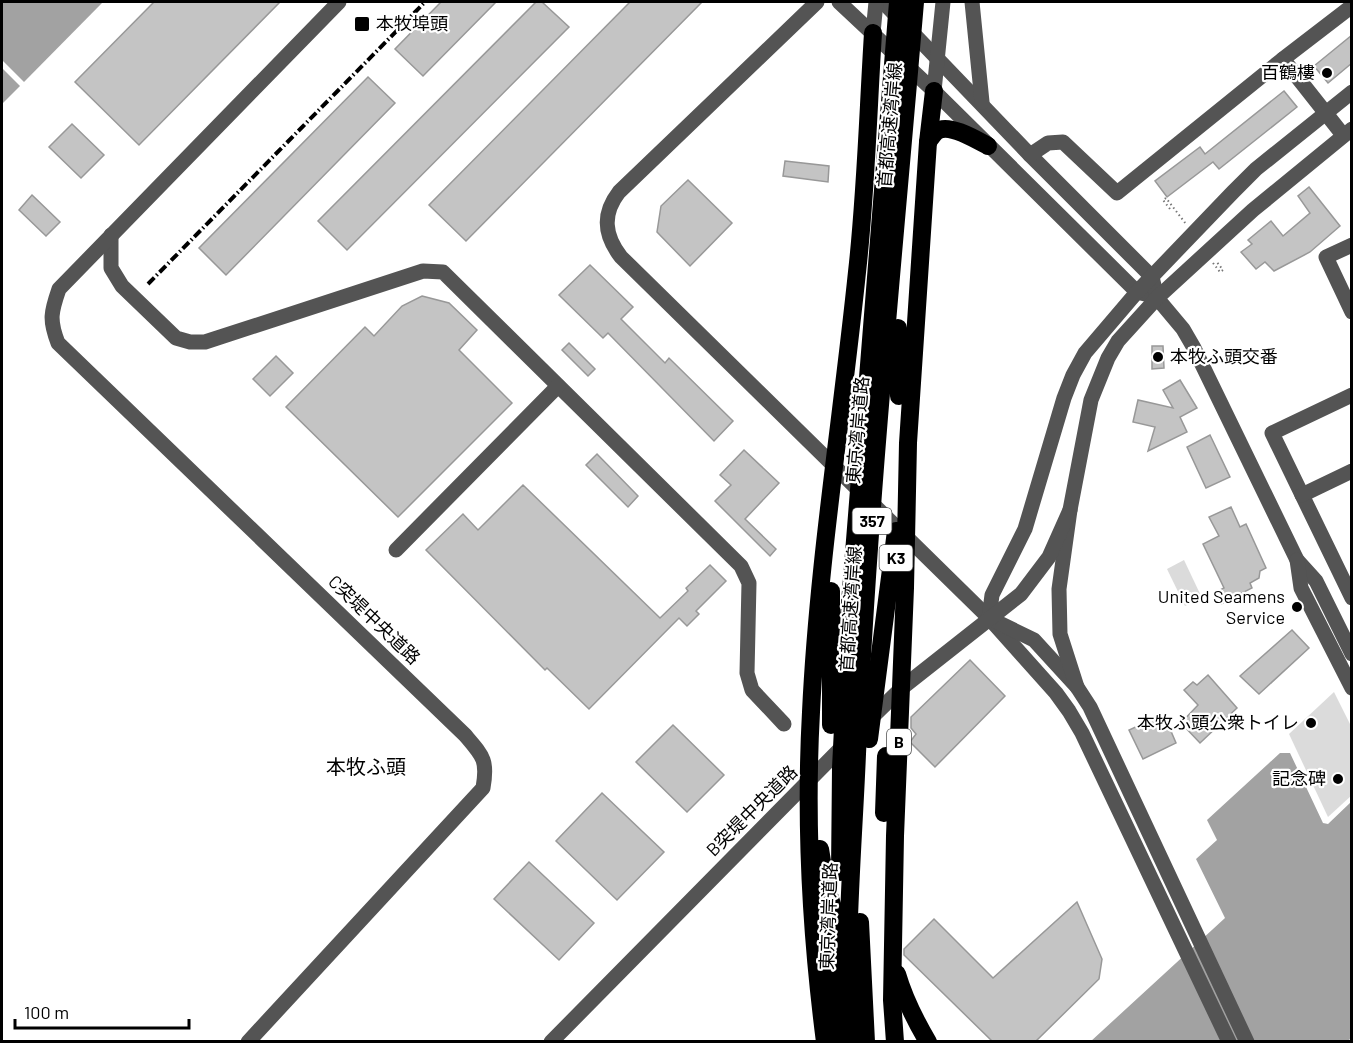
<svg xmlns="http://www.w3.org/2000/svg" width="1353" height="1043" viewBox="0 0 1353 1043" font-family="Barlow,'Noto Sans JP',sans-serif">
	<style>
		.green { fill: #dbdbdb }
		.water { fill: #a2a2a2 }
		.building { fill: #c4c4c4; stroke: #989898; stroke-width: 1.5 }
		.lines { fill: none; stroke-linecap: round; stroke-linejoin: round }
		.path { stroke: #767676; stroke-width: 2; stroke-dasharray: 1.5 3; stroke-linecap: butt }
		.minor { stroke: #545454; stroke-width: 15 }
		.highway { stroke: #000; stroke-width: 18 }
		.rail { stroke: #000; stroke-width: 4; stroke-dasharray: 9 3 1.5 3; stroke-linecap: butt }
		.poi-dot { fill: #000; stroke: #fff; stroke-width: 2 }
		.labels { text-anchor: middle; stroke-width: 4.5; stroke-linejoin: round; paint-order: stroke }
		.shield { fill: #fff; stroke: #4c4c4c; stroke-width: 1.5 }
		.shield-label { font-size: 16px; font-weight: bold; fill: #000 }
		.poi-label { font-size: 18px; fill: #000; stroke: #fff; text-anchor: end }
		.street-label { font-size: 18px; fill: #000; stroke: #fff }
		.neighbourhood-label { font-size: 20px; fill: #000; stroke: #fff }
	</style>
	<rect width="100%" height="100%" fill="#fff"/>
	<!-- green -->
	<g class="green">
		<path d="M1184 560 1202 598 1185 606 1167 569Z"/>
		<path d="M1334 692 1351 726 1352 795 1328 817 1289 734Z"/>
	</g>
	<!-- water -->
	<g class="water">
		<path d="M2 2H103L24 82 2 60Z"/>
		<path d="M2 68 20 86 2 104Z"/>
		<path d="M1280 753H1290L1323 823 1328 824 1351 802V1038L1347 1042H1090L1225 918 1196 859 1217 840 1207 820Z"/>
	</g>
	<!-- building -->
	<g class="building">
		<path d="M154 2H280L139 145 75 82Z"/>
		<path d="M441 2H496L423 76 395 49Z"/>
		<path d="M536 2H542L569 27 347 250 318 221Z"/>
		<path d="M630 2H702L466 241 429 205Z"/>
		<path d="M1352 35V63L1328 83 1314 66Z"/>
		<path d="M368 77 395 103 226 275 199 248Z"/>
		<path d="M1284 91 1297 107 1219 169 1213 162 1167 197 1155 181 1200 147 1205 154Z"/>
		<path d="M72 124 104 155 81 178 49 147Z"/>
		<path d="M785 161 829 166 828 182 783 176Z"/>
		<path d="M688 180 732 223 690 266 657 232 661 206Z"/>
		<path d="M1309 187 1340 226 1310 252 1274 271 1265 262 1256 269 1241 252 1252 244 1248 240 1271 221 1283 236 1310 213 1298 196Z"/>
		<path d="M32 195 60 222 46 236 19 210Z"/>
		<path d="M590 265 633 307 621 319 665 363 669 358 733 421 714 441 608 333 603 338 559 295Z"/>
		<path d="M422 296 449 303 477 330 459 350 512 403 398 517 286 407 365 327 374 336 402 306Z"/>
		<path d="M569 343 595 369 588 376 562 350Z"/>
		<path d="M1152 346H1163L1164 368 1152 369Z"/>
		<path d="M276 356 293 373 270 396 253 379Z"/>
		<path d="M1180 380 1197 408 1180 417 1187 432 1148 451 1155 427 1133 422 1138 400 1173 408 1163 390Z"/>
		<path d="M1210 435 1230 477 1206 488 1187 447Z"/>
		<path d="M744 450 779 483 745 519 776 549 770 556 715 501 731 485 720 475Z"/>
		<path d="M597 454 638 496 628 507 586 465Z"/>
		<path d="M523 485 660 618 688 591 686 588 710 565 726 581 696 611 699 614 687 626 679 618 589 709 547 668 545 670 426 550 463 514 478 530Z"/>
		<path d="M1231 507 1240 527 1246 524 1266 568 1260 571 1259 578 1250 583 1252 588 1221 604 1216 592 1224 588 1203 544 1219 536 1209 517Z"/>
		<path d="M1292 630 1309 648 1259 694 1240 676Z"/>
		<path d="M970 660 1005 696 935 767 910 742 916 734 911 728V717Z"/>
		<path d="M1208 675 1237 708 1200 743 1181 723 1198 705 1184 690 1193 682 1197 685Z"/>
		<path d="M1161 715 1164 723 1167 722 1176 743 1143 759 1129 730Z"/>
		<path d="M673 725 724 775 687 812 636 762Z"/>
		<path d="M602 793 664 852 617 900 556 841Z"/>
		<path d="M529 862 594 923 559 960 494 899Z"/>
		<path d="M1077 902 1102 959 1099 979 1036 1041H992L904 955V949L934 919 993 978Z"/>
	</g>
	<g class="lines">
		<!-- path -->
		<g class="path">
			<path d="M1170 209 1163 200 1166 198 1186 224"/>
			<path d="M1213 263 1220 272 1223 270 1216 261"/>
		</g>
		<!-- minor -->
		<g class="minor">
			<path d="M817 2 619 192C602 214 604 235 621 257L989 618 1056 693 1069 711 1082 733 1229 1042"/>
			<path d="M839 2 934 91 1137 292 1145 294"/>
			<path d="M883 2 1030 155 1152 277 1157 298 1183 329 1194 348 1297 560 1316 581 1352 654"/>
			<path d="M972 2 982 102"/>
			<path d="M873 33 876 2"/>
			<path d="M934 91 943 2"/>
			<path d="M1343 135 1283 59 1352 6"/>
			<path d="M1030 155 1048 143 1063 142 1117 193 1283 59"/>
			<path d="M111 235V268L122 286 176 338 190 342H205L423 271 443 272 741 566 749 583 747 673 752 690 784 724"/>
			<path d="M1352 245 1326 257 1352 312"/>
			<path d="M1352 395 1272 433 1352 598"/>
			<path d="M1302 495 1352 471"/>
			<path d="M396 550 558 386"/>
			<path d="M1297 560 1301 588 1352 688"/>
			<path d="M989 618 992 595 1025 529 1064 398 1073 375 1085 353 1137 292 1233 192 1256 169 1352 92"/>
			<path d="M995 621 1034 640 1077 687 1090 707 1247 1042"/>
			<path d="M1077 687 1060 634 1059 589 1070 510 1091 400 1108 358 1118 341 1157 298 1253 210 1352 129"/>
			<path d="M868 721 903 687 1021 594 1049 557 1070 510"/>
			<path d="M248 1042 483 788C488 760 483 756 465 735L58 343C49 320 51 312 59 289L339 2"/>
			<path d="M551 1042 847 742"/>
		</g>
		<!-- highway -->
		<g class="highway">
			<path d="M928 142C930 139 934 133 937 131 949 123 977 140 988 146"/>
			<path d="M898 328 899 396"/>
			<path d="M831 591V725"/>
			<path d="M869 739 896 531"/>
			<path d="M884 813 886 756"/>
			<path d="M820 849 826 886 844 941"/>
			<path d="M840 872 841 768 848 628 898 2"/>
			<path d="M832 921V964L837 1042"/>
			<path d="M860 922 866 1042"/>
			<path d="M897 974C904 998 915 1020 928 1042"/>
			<path d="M825 1042C811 933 805 821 811 712 818 564 842 418 857 272 866 192 868 112 873 33"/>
			<path d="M850 1042C844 945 853 850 857 754 868 503 894 252 915 2"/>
			<path d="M895 1042 892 1000 895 836 905 588 908 443 928 142 934 91"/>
		</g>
		<!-- rail -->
		<path class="rail" d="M148 284 425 2"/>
	</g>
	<!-- markers -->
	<g class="poi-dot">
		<rect x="354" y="16" width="16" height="16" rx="3"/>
		<circle cx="1327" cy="73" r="6"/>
		<circle cx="1158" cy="357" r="6"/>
		<circle cx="1297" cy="607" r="6"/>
		<circle cx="1311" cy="723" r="6"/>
		<circle cx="1338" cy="779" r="6"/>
	</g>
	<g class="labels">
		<!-- shield labels -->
		<g class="shield">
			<rect x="852.5" y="508" width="39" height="26" rx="4.5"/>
			<rect x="879.5" y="545" width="33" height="26" rx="4.5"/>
			<rect x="887" y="729" width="24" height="26" rx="4.5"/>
		</g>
		<g class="shield-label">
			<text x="872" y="527">357</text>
			<text x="896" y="564">K3</text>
			<text x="899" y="748">B</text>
		</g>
		<!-- poi labels -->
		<g class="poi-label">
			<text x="376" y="30" text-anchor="start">本牧埠頭</text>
			<text x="1315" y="79">百鶴樓</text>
			<text x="1170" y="363" text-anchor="start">本牧ふ頭交番</text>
			<text x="1285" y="603">United Seamens<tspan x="1285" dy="21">Service</tspan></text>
			<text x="1299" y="729">本牧ふ頭公衆トイレ</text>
			<text x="1326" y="785">記念碑</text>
		</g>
		<!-- street labels -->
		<g class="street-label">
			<text transform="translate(890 125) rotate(-85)" y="6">首都高速湾岸線</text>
			<text transform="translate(858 430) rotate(-85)" y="6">東京湾岸道路</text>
			<text transform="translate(851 609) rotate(-86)" y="6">首都高速湾岸線</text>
			<text transform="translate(374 620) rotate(44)" y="6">C突堤中央道路</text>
			<text transform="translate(752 811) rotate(-45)" y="6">B突堤中央道路</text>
			<text transform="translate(829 916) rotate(-88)" y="6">東京湾岸道路</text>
		</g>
		<!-- neighbourhood labels -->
		<g class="neighbourhood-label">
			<text x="366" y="774">本牧ふ頭</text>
		</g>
	</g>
	<!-- border -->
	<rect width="1353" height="1043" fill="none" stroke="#000000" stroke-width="6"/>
	<!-- scale -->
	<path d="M15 1019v9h174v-9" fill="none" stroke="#000000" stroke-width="3"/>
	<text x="24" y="1019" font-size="18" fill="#000000" stroke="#ffffff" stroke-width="4.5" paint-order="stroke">100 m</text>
</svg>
